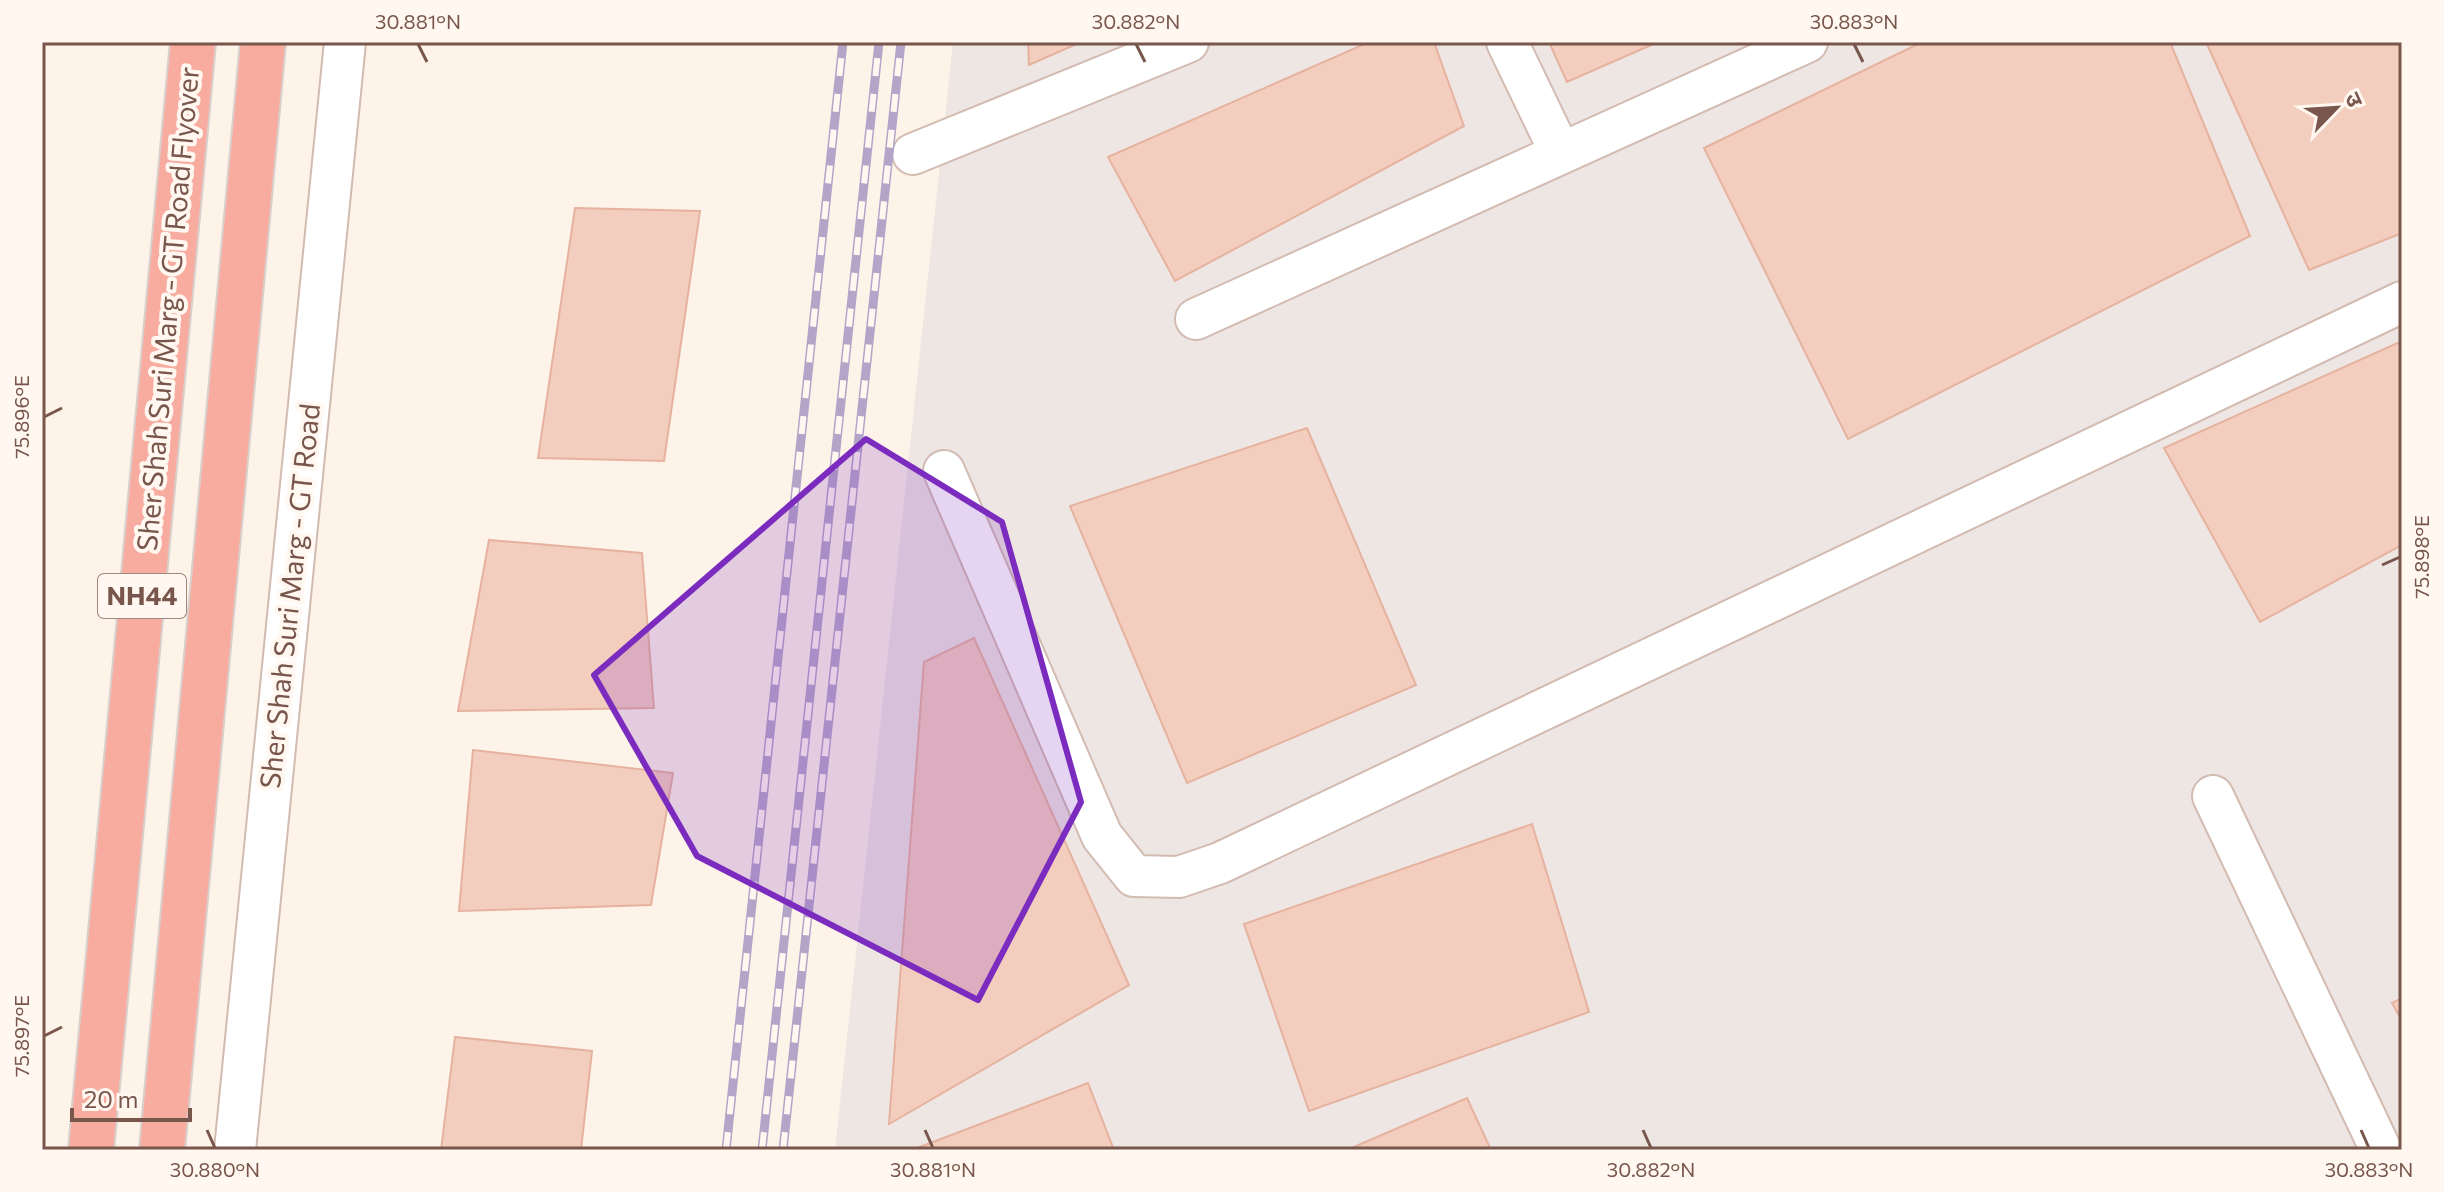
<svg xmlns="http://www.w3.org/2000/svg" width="2444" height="1192" viewBox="0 0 2444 1192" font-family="Commissioner,'Noto Sans Devanagari',sans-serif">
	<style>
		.industrial { fill: #eee6e2 }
		.building { fill: #f3cebf; stroke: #e6b29f; stroke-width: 2 }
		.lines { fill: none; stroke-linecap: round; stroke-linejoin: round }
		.minor-casing { stroke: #d2bbb0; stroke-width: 44 }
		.highway-casing { stroke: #d9d0cd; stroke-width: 48 }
		.minor { stroke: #fff; stroke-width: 40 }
		.highway { stroke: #f8ab9f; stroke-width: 44 }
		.rail-casing { stroke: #b4a5c8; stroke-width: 9 }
		.rail { stroke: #fff7f0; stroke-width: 6; stroke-dasharray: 18; stroke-linecap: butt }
		.marked { fill: #7b2cbf; fill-opacity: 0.2; stroke: #7b2cbf; stroke-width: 6; stroke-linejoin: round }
		.ticks { fill: none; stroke: #78564b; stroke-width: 3 }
		.labels { text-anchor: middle; stroke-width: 8; stroke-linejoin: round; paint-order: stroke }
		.shield { fill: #fff7f0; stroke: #a0867c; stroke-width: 2 }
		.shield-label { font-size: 26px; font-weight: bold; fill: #78564b }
		.street-label { font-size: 28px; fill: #78564b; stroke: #fff7f0 }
		.neatline { fill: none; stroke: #78564b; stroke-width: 3 }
		.ticks-label { font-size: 20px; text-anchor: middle; fill: #78564b }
	</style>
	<rect width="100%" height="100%" fill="#fdf3e9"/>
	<!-- industrial -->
	<path class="industrial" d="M953 42H2402V1150H835Z"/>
	<!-- building -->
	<g class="building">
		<path d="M1028 42H1081L1029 65Z"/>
		<path d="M1369 42H1434L1464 126 1175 281 1108 157Z"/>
		<path d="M1549 42H1658L1567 82Z"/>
		<path d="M1922 42H2170L2250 236 1848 439 1704 148Z"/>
		<path d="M2206 42H2402V233L2309 270Z"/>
		<path d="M575 208 700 211 664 461 538 458Z"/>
		<path d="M2402 341V545L2260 622 2164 448Z"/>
		<path d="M1307 428 1416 685 1187 783 1070 506Z"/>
		<path d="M489 540 642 553 654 708 458 711Z"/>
		<path d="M974 638 1129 985 889 1124 924 662Z"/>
		<path d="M473 750 673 773 651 905 459 911Z"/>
		<path d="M1532 824 1589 1012 1309 1111 1244 924Z"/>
		<path d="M2402 998V1021L2392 1003Z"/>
		<path d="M455 1037 592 1051 581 1150H441Z"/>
		<path d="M1088 1083 1114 1150H912Z"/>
		<path d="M1467 1098 1491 1150H1347Z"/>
	</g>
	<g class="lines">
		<defs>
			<g id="minor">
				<path d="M1507 42 1560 152"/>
				<path d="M913 154 1188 42"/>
				<path d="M1196 319 1807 42"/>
				<path d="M944 471 1102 836 1134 876 1179 877 1220 863 2402 302"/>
				<path d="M2213 796 2381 1150"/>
				<path d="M235 1150 345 42"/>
			</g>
			<g id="highway">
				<path d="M91 1150 193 42"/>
				<path d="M162 1150 263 42"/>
			</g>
		</defs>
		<!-- minor casing -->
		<use href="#minor" class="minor-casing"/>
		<!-- highway casing -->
		<use href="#highway" class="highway-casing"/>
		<!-- minor -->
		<use href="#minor" class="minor"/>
		<!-- highway -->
		<use href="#highway" class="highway"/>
		<defs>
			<g id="rail">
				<path d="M726 1150 843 42"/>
				<path d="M762 1150 879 42"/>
				<path d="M783 1150 901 42"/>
			</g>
		</defs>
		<!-- rail casing -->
		<use href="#rail" class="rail-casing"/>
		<!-- rail -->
		<use href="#rail" class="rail"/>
	</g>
	<!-- marked area -->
	<path class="marked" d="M866 439 1002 522 1081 802 978 1000 697 856 594 675Z"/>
	<!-- ticks -->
	<path class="ticks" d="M418 44 427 62M1136 44 1145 62M1854 44 1863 62M44 417 62 408M2382 565 2400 557M44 1036 62 1027M207 1130 215 1148M925 1130 933 1148M1643 1130 1651 1148M2361 1130 2369 1148"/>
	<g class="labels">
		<!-- shield labels -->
		<rect class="shield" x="98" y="574" width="88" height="44" rx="6"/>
		<g class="shield-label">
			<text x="142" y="605">NH44</text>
		</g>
		<!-- street labels -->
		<g class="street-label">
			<text transform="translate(168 309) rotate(-85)" y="10">Sher Shah Suri Marg - GT Road Flyover</text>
			<text transform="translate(290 596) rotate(-84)" y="10">Sher Shah Suri Marg - GT Road</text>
		</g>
	</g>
	<!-- border -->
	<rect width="2444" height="1192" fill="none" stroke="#fff7f0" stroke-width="88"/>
	<!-- north arrow -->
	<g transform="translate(2336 108) rotate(65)" stroke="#fff7f0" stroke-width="6" paint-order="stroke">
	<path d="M0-6L14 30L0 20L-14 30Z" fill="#78564b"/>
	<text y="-12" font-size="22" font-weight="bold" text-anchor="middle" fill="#78564b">उ</text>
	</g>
	<!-- scale -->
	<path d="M72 1108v12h118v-12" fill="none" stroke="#78564b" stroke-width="4"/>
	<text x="84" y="1108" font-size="24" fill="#78564b" stroke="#fff7f0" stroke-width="6" paint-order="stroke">20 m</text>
	<rect x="44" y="44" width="2356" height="1104" class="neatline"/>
	<g class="ticks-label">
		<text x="418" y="29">30.881°N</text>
		<text x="1136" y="29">30.882°N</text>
		<text x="1854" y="29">30.883°N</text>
		<text transform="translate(22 417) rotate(-90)" y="7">75.896°E</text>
		<text transform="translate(2422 557) rotate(-90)" y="7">75.898°E</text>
		<text transform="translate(22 1036) rotate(-90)" y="7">75.897°E</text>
		<text x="215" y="1177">30.880°N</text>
		<text x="933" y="1177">30.881°N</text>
		<text x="1651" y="1177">30.882°N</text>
		<text x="2369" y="1177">30.883°N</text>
	</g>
</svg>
